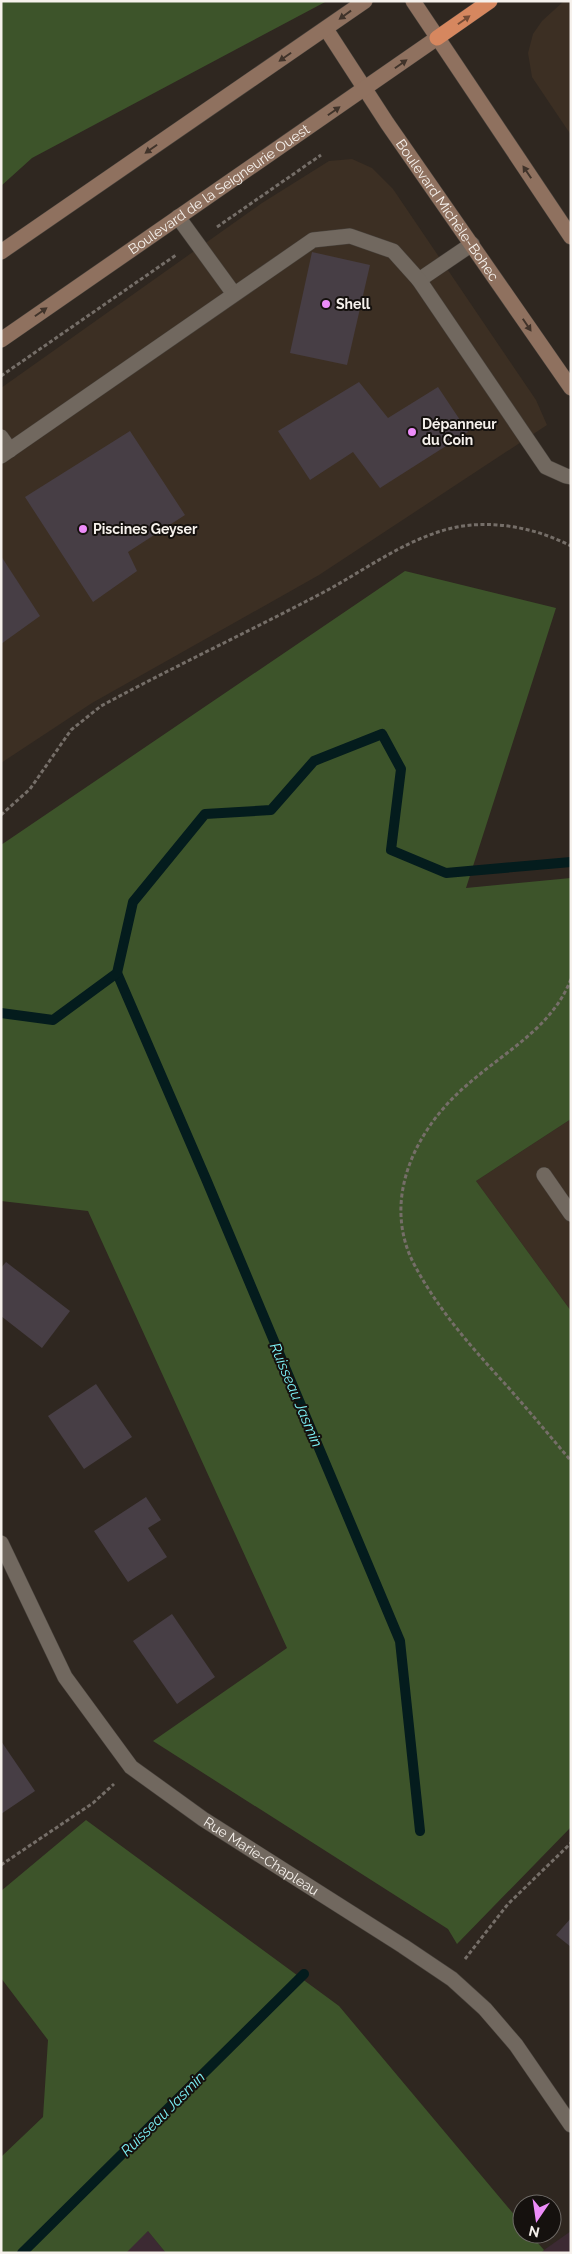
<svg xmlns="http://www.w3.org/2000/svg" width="572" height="2254" viewBox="0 0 572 2254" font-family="Raleway,sans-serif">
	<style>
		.built { fill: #3c2f23 }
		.education { fill: #3c2a33 }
		.green { fill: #3d542a }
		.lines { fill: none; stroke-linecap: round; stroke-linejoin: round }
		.stream { stroke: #041c1d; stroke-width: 10 }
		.building { fill: #473e45 }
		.lane-casing { stroke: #48423c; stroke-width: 16 }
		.street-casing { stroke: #48423c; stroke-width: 16 }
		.secondary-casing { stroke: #48423c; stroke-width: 16 }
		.highway-casing { stroke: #48423c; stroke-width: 16 }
		.path { stroke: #756e68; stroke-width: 3; stroke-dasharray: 4 2.5; stroke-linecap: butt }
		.lane { stroke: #71685f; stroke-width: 15 }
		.street { stroke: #71685f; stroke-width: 15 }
		.secondary { stroke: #8f715f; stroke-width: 15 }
		.highway { stroke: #d6875f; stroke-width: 15 }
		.oneway { fill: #40332a }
		.oneway2 { fill: #764c36 }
		.poi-dot { fill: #ed8cf9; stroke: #15110e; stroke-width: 2 }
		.labels { text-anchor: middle; stroke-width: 4; stroke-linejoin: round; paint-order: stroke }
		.street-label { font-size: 14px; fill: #f6f1ec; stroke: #15110e }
		.poi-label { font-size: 14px; font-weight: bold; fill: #f6f1ec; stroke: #15110e; text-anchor: start }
		.water-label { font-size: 15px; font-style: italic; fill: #7cf1f6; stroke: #15110e }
	</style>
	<rect width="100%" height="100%" fill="#2f2720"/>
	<!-- built -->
	<g class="built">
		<path d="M564 1H571V135L532 77 528 53 533 34 542 21Z"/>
		<path d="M352 159 372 168 393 189 536 400 547 425 319 575 92 703 1 763V388L262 203 329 161Z"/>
		<path d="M571 1119V1311L476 1181Z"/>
	</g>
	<!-- education -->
	<g class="education">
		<path d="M148 2231 166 2253H124Z"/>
		<path d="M571 2231V2253H541L544 2250Z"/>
	</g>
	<!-- green -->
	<g class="green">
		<path d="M1 1H327L32 158 1 186Z"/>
		<path d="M405 571 556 608 466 888 571 878V1119L476 1181 571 1311V1827L457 1944 448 1929 153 1741 287 1648 88 1211 1 1201V845Z"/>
		<path d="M86 1820 339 2006 522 2224V2234H530L544 2250 541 2253H166L148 2231 126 2253H1V2157L43 2117 48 2040 1 1978V1891Z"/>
	</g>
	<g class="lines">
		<!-- stream -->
		<g class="stream">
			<path d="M117 973 206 1179 400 1641 420 1831"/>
			<path d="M1 1013 53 1020 117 973 133 902 205 814 271 810 314 761 382 734 401 769 391 850 446 873 571 862"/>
			<path d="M22 2253 304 1974"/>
		</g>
	</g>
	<!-- building -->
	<g class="building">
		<path d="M312 252 370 265 347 365 290 353Z"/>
		<path d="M359 382 388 418 438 387 468 432 380 488 353 452 310 480 278 431Z"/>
		<path d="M130 431 185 515 128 552 137 571 93 602 25 497Z"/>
		<path d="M1 556 40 616 1 644Z"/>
		<path d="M6 1262 70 1311 42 1348 1 1316V1268Z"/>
		<path d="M96 1384 132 1437 84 1469 48 1416Z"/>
		<path d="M146 1497 161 1520 148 1528 167 1557 128 1582 94 1531Z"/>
		<path d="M172 1614 215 1677 177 1704 133 1641Z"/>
		<path d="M1 1741 35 1791 1 1814Z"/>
		<path d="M571 1918V1947L556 1935Z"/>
	</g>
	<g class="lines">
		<defs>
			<g id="lane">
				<path d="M178 217 234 294"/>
				<path d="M419 280 472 244"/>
				<path d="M1 437 10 450"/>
				<path d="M1 456 313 240 350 236 393 251 419 280 546 467 566 476 571 477"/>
				<path d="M544 1175 571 1214"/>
			</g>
			<g id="street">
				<path id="s1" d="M1 1543 65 1677 131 1767 203 1819 403 1946 452 1979 485 2009 516 2045 571 2125"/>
			</g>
			<g id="secondary">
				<path d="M413 1 571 237"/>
				<path id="s2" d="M326 29 387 123 571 388"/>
				<path d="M1 252 365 1"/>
				<path id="s3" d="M1 340 437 38"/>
			</g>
			<path id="highway" d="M437 38 490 1"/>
		</defs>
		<!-- lane casing -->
		<use href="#lane" class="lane-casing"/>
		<!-- street casing -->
		<use href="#street" class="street-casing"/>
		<!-- secondary casing -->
		<use href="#secondary" class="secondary-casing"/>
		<!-- highway casing -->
		<use href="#highway" class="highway-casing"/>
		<!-- path -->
		<g class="path">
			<path d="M217 227 321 155"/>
			<path d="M1 376 176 255"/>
			<path d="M1 815 30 789 71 730 101 706C175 666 250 631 324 592 367 569 408 537 457 527 495 520 536 528 571 546"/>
			<path d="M571 979C552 1028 504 1052 467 1085 415 1129 380 1201 415 1266 439 1311 473 1349 507 1386 529 1411 550 1436 571 1461"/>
			<path d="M1 1865 93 1803 114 1784"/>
			<path d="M465 1959 508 1904 571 1843"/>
		</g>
		<!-- lane -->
		<use href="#lane" class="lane"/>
		<!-- street -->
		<use href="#street" class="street"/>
		<!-- secondary -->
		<use href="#secondary" class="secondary"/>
		<!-- highway -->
		<use href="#highway" class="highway"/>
	</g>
	<!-- one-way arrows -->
	<defs><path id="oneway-solid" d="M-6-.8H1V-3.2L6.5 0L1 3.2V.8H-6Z" transform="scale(1.25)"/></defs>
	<g class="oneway">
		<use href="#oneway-solid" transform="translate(345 15) rotate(144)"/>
		<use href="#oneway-solid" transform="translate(285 57) rotate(145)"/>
		<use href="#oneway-solid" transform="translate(401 64) rotate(-35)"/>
		<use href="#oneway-solid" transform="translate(334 111) rotate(-35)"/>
		<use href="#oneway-solid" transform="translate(151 149) rotate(145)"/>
		<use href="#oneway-solid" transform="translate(527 172) rotate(-124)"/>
		<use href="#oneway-solid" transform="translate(41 312) rotate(-35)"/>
		<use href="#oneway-solid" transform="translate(527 325) rotate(56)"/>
	</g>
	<use class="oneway2" href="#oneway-solid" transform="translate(464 20) rotate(-35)"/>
	<!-- markers -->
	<g class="poi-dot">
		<circle cx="326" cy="304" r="5"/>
		<circle cx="412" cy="432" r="5"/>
		<circle cx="83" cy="529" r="5"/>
	</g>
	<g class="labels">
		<!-- street labels -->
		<g class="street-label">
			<text dy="5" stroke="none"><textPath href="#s3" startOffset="265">Boulevard de la Seigneurie Ouest</textPath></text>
			<text dy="5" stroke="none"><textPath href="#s2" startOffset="218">Boulevard Michèle-Bohec</textPath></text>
			<text dy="5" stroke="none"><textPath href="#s1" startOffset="418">Rue Marie-Chapleau</textPath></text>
		</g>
		<!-- poi labels -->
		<g class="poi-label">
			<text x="336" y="309">Shell</text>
			<text x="422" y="429">Dépanneur<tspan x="422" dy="16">du Coin</tspan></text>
			<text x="93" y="534">Piscines Geyser</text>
		</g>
		<!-- water labels -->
		<g class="water-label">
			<text transform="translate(296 1395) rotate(67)" y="5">Ruisseau Jasmin</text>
			<text transform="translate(163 2114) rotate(-45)" y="5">Ruisseau Jasmin</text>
		</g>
	</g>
	<!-- border -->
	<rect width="572" height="2254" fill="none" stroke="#f6f1ec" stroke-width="5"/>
	<!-- north arrow -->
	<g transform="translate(537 2219) rotate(193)"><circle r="24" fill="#15110e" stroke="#6f6b67"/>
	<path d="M0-4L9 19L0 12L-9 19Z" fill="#ed8cf9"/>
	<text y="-8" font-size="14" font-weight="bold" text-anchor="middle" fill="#f6f1ec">N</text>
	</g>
</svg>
